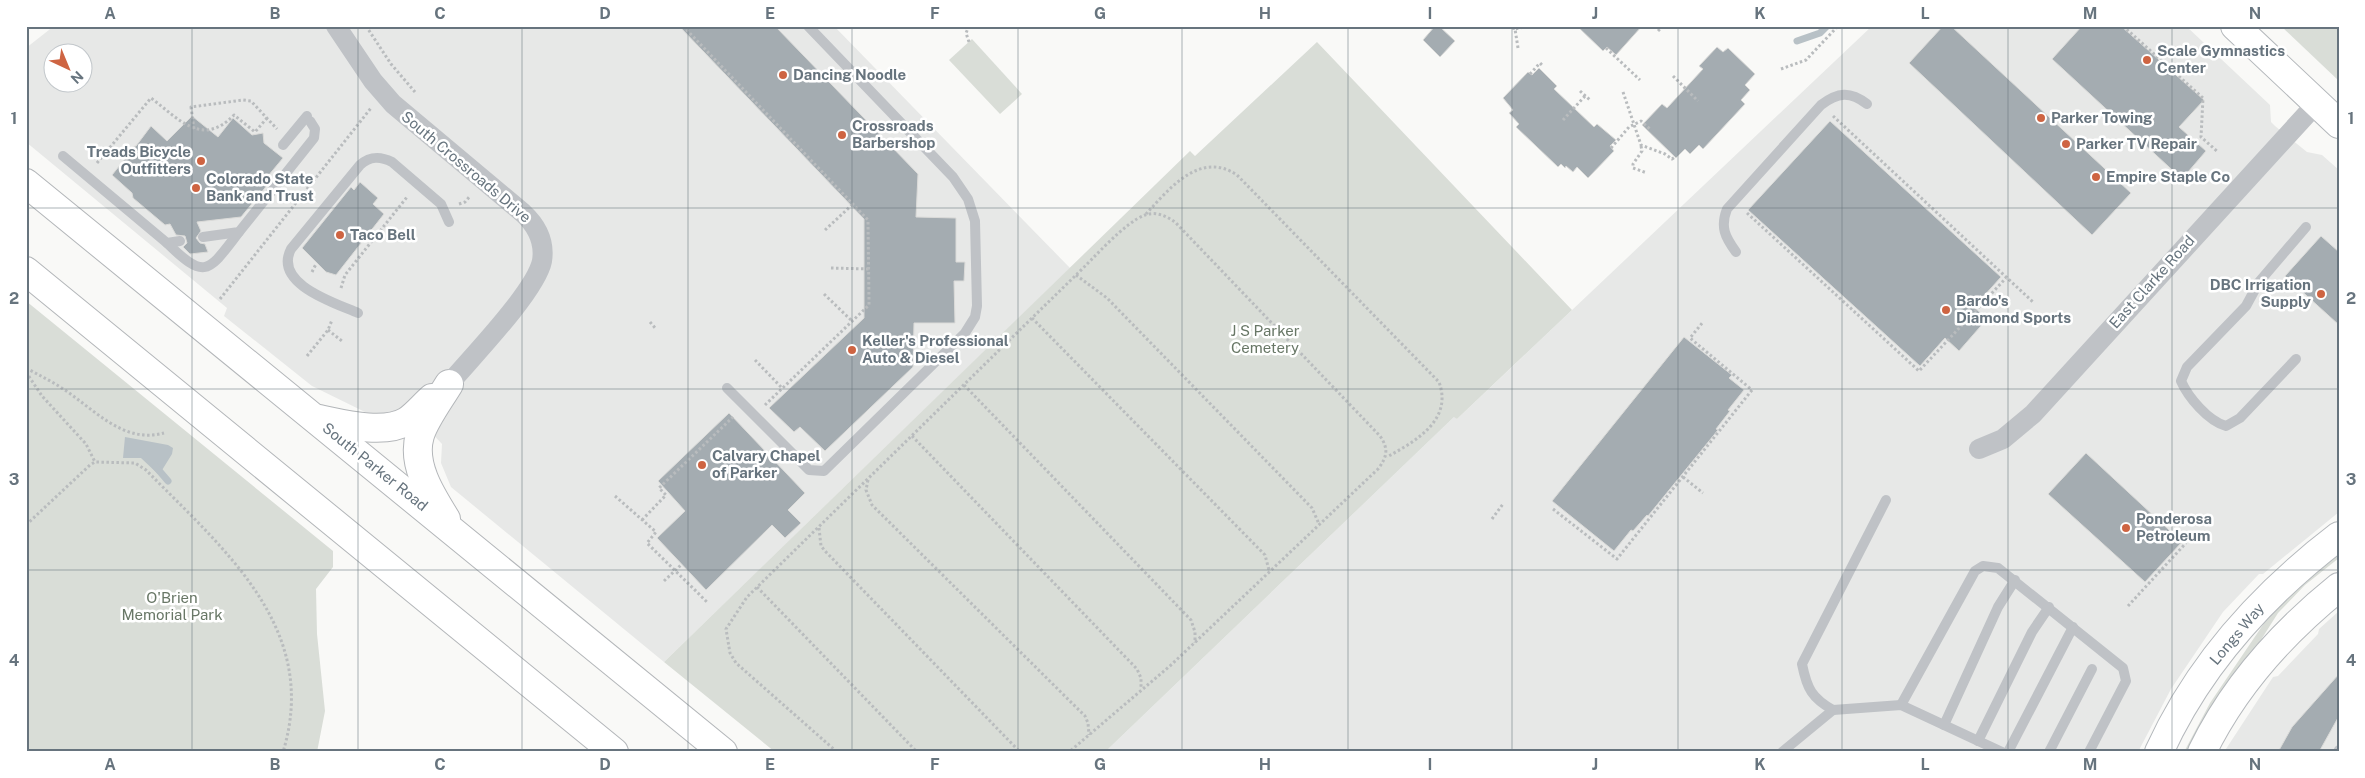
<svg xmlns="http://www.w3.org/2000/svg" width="2365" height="778" viewBox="0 0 2365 778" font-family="'Public Sans',sans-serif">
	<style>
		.built { fill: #e7e8e7; fill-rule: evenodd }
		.green { fill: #d9ddd7 }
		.water { fill: #b8c1c6 }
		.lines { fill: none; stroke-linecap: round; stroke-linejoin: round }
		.stream { stroke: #b8c1c6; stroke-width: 7 }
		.building { fill: #a4acb1; stroke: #dbdbd9 }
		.secondary-casing { stroke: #b4b8bc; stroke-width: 30 }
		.highway-casing { stroke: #b3b6b9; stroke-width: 30 }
		.path { stroke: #b9bcbe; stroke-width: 3; stroke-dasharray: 2.5 2.5; stroke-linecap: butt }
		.lane { stroke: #bfc2c6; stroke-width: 10 }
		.street { stroke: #bfc2c6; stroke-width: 20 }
		.secondary { stroke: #fff; stroke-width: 28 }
		.highway { stroke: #fff; stroke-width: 28 }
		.grid { fill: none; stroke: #67747e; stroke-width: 1; stroke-opacity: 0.55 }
		.poi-dot { fill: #ce6442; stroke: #fff; stroke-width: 2 }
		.labels { text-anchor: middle; stroke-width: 5; stroke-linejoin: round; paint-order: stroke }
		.poi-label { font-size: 15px; font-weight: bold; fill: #67747e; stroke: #fff; text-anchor: start }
		.street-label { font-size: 15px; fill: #67747e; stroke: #fff }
		.park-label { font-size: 15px; fill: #687766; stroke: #fff }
		.neatline { fill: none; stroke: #67747e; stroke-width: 2 }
		.grid-label { font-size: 16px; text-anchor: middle; font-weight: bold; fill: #67747e }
	</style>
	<rect width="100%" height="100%" fill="#f9f9f7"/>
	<!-- built -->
	<g class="built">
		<path d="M54 26H834L1070 268 664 662 451 487 441 463 442 444 407 407 393 414 380 416 367 413 312 386 224 316 227 308 26 142V48ZM52 52H82V82H52Z"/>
		<path d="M1872 26H2186L2270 105 2271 122 2275 126 2307 152 2322 155 2339 170V512L2263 574H2259L2223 612 2171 689 2138 752H1105L1455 416 1457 419Z"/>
		<path d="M2339 611V752H2224L2273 677 2278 676 2318 634 2319 629Z"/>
	</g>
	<!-- green -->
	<g class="green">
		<path d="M2281 26H2339V81Z"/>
		<path d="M972 39 1022 94 1000 114 949 60Z"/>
		<path d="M1317 42 1572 310 1457 419 1454 417 1105 752H775L664 662 1190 151 1195 156Z"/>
		<path d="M26 301 333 551V567L316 589 317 634 325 711 317 752H26Z"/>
		<path d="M2339 552V558L2305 585 2278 613 2190 752H2184L2210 703 2273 610Z"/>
	</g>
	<!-- water -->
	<path class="water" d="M125 437 168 445 173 448 172 454 159 475 141 458H123Z"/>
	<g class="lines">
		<!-- stream -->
		<g class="stream">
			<path d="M1797 41 1820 33 1827 26"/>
			<path d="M156 467 168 481"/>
		</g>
	</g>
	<!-- building -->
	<g class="building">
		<path d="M679 26H775L918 174 916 217 956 218V262H965L964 281H954L955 323H914L913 367 825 451 800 427 794 432 769 408 864 318V219Z"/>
		<path d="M1435 26H1439L1455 41 1440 57 1423 40Z"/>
		<path d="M1577 26H1642L1616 55 1607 47 1603 51Z"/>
		<path d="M1943 26H1951L2131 193 2092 235 1909 63Z"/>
		<path d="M2082 26H2121L2204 100 2179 127 2206 151 2182 179 2052 59Z"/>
		<path d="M1717 47 1723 52 1728 48 1755 74 1745 85 1750 90 1741 100 1745 104 1703 149 1699 145 1690 154 1685 149 1676 158 1642 125 1662 104 1667 108 1703 69 1699 66Z"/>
		<path d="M1539 68 1557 86 1554 89 1594 127 1597 124 1616 140 1610 146 1614 151 1588 178 1577 167 1573 172 1566 166 1565 168 1561 164 1558 167 1516 127 1519 124 1509 113 1513 110 1503 98 1528 72 1532 75Z"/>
		<path d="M192 116 218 137 233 118 252 135 263 133 264 143 283 158 268 176 269 183 241 217 197 222 201 231 196 238 200 243 205 244 208 252 190 254 183 247 187 243 185 236 176 235 170 224 165 225 133 198 132 193 112 175 128 155 127 148 136 146 151 126 167 141Z"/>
		<path d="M1830 121 2001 277 1974 307 1987 319 1959 351 1945 338 1920 366 1748 210Z"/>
		<path d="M360 182 378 198 373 204 384 214 336 275 326 272 302 248 351 187 354 190Z"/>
		<path d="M2321 236 2339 252V325L2285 276Z"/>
		<path d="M1684 337 1732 375 1729 378 1744 390 1728 410 1730 411 1716 429 1718 430 1648 516 1647 515 1633 531 1631 530 1614 551 1552 501Z"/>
		<path d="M729 413 805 493 788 510 801 523 785 538 772 525 706 590 657 538 685 511 658 481Z"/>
		<path d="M2086 453 2182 542 2145 582 2048 494Z"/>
		<path d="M2339 674V716L2319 752H2278L2292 727Z"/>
	</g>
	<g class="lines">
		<defs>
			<g id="secondary">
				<path d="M2235 26 2339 124"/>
				<path d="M2159 752C2199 664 2263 594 2339 536"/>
				<path d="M2202 752C2234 686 2283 632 2339 587"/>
			</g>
			<g id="highway">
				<path d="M26 183 723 752"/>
				<path d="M26 271 614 752"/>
				<path d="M319 419C343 424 384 435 407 421 416 415 424 405 432 398"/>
				<path d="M446 519C431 495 411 464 420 435 425 419 440 399 449 384"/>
			</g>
		</defs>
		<!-- secondary casing -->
		<use href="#secondary" class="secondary-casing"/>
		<!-- highway casing -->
		<use href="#highway" class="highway-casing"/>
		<!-- path -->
		<g class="path">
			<path d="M366 26 391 64 415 92"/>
			<path d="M683 26 868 220 869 305 765 405"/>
			<path d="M1508 26 1515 29"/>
			<path d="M2123 26 2203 98 2201 137 2218 152"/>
			<path d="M1658 31 1663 26"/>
			<path d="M969 42 966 33 969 26"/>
			<path d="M1518 48 1515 29 1528 26"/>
			<path d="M1606 48 1640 80"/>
			<path d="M1781 69 1806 60 1838 26"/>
			<path d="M1530 74 1540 63 1543 66"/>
			<path d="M1673 76 1698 101"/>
			<path d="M1580 91 1590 100"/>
			<path d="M1623 92 1641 145 1665 154 1672 159 1675 157"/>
			<path d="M1833 116 2033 302"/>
			<path d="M1563 120 1585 96"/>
			<path d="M194 129 191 107 243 100 251 101 277 129"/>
			<path d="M1641 146 1642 151 1633 164V168L1647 173"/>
			<path d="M1611 148 1629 127 1641 121 1651 130"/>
			<path d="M97 163 151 98C179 119 202 148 234 115L255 132 267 118"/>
			<path d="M459 204 465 202 470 196"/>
			<path d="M1747 213 1919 371 2006 278"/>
			<path d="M1146 214C1169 189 1200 150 1237 175L1439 382C1453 420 1416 441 1387 457"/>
			<path d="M825 230 853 204"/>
			<path d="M831 268 869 269"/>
			<path d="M312 272 316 264"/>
			<path d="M1076 275 1107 298 1312 508 1319 524"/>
			<path d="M341 288 345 275 407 197"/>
			<path d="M824 294 852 321"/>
			<path d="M220 299 371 108"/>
			<path d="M1032 318 1265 555 1269 570"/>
			<path d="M650 322 656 329"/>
			<path d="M328 330 342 341"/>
			<path d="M307 356 328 330 332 320"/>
			<path d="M755 360 782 388"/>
			<path d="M26 368C37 374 47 379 57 385 91 405 121 445 164 433"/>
			<path d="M26 372 42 396 86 444 95 462"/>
			<path d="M964 385 1191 620 1195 632V643"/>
			<path d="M912 436 1137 669 1141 678V689"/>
			<path d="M1683 477 1703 493"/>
			<path d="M868 480 866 490 872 505 1085 716 1088 723 1089 735"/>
			<path d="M615 496 656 532 647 543 707 602"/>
			<path d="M1553 509 1617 559 1752 390 1690 338 1703 322"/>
			<path d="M1492 519 1503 504"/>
			<path d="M642 520 666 495 659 488 733 417"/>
			<path d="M26 525 90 465 95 462 135 463 146 470C223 549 321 628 283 752"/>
			<path d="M819 528 821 546 826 552 1020 752"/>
			<path d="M664 581 682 564"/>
			<path d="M757 587 917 752"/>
			<path d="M2128 606 2186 543"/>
			<path d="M837 752 736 663 730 653 726 629 747 597 1076 275C1093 259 1125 222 1145 215 1156 211 1166 216 1175 222L1380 436C1389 449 1387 457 1378 469L1171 665 1069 752"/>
		</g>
		<!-- lane -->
		<g class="lane">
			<path d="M283 145 307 116"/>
			<path d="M63 156 167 243 180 241"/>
			<path d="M203 237 239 232 314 138 315 129 310 121"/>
			<path d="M167 243C206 281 208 272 239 232"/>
			<path d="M1736 252C1725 237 1720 227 1727 209L1821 105C1838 92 1850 91 1867 104"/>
			<path d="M358 313C335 303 273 284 291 249L360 165C370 156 380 156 392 162L441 204 449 222"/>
			<path d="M2296 359 2240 418 2226 426C2208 421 2188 397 2181 381L2187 367 2246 306 2259 282 2306 227"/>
			<path d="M727 388 809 470 824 471 965 333 975 317 977 306 975 221 968 199 953 177 808 26"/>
			<path d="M1901 705 1975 571 1983 566 1998 568 2123 668 2126 681 2089 752"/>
			<path d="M1833 710 1901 705 2002 752"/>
			<path d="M1944 725 1998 607 2015 580"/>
			<path d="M1978 741 2032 632 2049 607"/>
			<path d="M1782 752 1833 710C1812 698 1807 689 1802 664L1886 500"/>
			<path d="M2008 752 2073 627"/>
			<path d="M2049 752 2092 669"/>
			<path d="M2338 752 2339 750"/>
		</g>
		<!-- street -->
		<g class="street">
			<path d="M336 26 373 81 393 104 523 213C537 226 545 242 542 261 536 291 471 358 449 384"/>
			<path d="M1979 449 2003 439 2033 414 2317 103"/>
		</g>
		<!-- secondary -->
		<use href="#secondary" class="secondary"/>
		<!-- highway -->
		<use href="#highway" class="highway"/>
	</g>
	<!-- grid -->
	<path class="grid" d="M192 26V752M358 26V752M522 26V752M688 26V752M852 26V752M1018 26V752M1182 26V752M1348 26V752M1512 26V752M1678 26V752M1842 26V752M2008 26V752M2172 26V752M26 208H2339M26 389H2339M26 570H2339"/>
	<!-- markers -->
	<g class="poi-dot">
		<circle cx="2147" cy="60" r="5"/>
		<circle cx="783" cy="75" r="5"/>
		<circle cx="2041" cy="118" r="5"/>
		<circle cx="842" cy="135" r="5"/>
		<circle cx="2066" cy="144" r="5"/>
		<circle cx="201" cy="161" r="5"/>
		<circle cx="2096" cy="177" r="5"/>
		<circle cx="196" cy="188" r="5"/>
		<circle cx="340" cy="235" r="5"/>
		<circle cx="2321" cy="294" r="5"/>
		<circle cx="1946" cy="310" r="5"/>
		<circle cx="852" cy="350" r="5"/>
		<circle cx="702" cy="465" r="5"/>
		<circle cx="2126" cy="528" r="5"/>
	</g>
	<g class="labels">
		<!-- poi labels -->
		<g class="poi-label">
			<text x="2157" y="56">Scale Gymnastics<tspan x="2157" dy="17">Center</tspan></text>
			<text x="793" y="80">Dancing Noodle</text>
			<text x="2051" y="123">Parker Towing</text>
			<text x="852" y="131">Crossroads<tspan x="852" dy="17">Barbershop</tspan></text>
			<text x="2076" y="149">Parker TV Repair</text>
			<text x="191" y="157" text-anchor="end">Treads Bicycle<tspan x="191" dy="17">Outfitters</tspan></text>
			<text x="2106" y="182">Empire Staple Co</text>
			<text x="206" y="184">Colorado State<tspan x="206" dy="17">Bank and Trust</tspan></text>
			<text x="350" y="240">Taco Bell</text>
			<text x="2311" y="290" text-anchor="end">DBC Irrigation<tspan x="2311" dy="17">Supply</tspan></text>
			<text x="1956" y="306">Bardo's<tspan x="1956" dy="17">Diamond Sports</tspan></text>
			<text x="862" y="346">Keller's Professional<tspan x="862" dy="17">Auto &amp; Diesel</tspan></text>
			<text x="712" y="461">Calvary Chapel<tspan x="712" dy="17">of Parker</tspan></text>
			<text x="2136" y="524">Ponderosa<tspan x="2136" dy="17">Petroleum</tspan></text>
		</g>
		<!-- street labels -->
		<g class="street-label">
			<text transform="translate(466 167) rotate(40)" y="5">South Crossroads Drive</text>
			<text transform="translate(2152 282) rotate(-48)" y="5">East Clarke Road</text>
			<text transform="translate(375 467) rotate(39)" y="5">South Parker Road</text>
			<text transform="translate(2237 634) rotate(-50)" y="5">Longs Way</text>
		</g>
		<!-- park labels -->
		<g class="park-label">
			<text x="1265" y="336">J S Parker<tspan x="1265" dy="17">Cemetery</tspan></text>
			<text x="172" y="603">O'Brien<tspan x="172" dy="17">Memorial Park</tspan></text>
		</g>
	</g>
	<!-- border -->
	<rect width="2365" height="778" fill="none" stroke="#ffffff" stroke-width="55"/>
	<!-- north arrow -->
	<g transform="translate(68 68) rotate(136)"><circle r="24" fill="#ffffff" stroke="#c2c7cb"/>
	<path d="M0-4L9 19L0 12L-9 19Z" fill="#ce6442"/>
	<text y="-8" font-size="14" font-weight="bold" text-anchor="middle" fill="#67747e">N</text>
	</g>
	<rect x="28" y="28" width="2310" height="722" class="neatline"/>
	<g class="grid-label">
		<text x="110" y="19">A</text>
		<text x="275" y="19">B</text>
		<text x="440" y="19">C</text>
		<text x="605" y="19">D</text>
		<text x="770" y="19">E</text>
		<text x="935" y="19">F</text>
		<text x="1100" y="19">G</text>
		<text x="1265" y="19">H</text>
		<text x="1430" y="19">I</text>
		<text x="1595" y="19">J</text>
		<text x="1760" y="19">K</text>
		<text x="1925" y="19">L</text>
		<text x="2090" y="19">M</text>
		<text x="2255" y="19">N</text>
		<text x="14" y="124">1</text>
		<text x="2351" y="124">1</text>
		<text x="14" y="304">2</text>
		<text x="2351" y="304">2</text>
		<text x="14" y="485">3</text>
		<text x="2351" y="485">3</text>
		<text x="14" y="666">4</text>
		<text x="2351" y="666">4</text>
		<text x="110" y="770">A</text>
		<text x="275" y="770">B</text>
		<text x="440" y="770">C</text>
		<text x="605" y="770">D</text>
		<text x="770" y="770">E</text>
		<text x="935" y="770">F</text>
		<text x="1100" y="770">G</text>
		<text x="1265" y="770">H</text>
		<text x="1430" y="770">I</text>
		<text x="1595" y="770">J</text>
		<text x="1760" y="770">K</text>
		<text x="1925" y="770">L</text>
		<text x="2090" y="770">M</text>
		<text x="2255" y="770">N</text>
	</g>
</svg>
